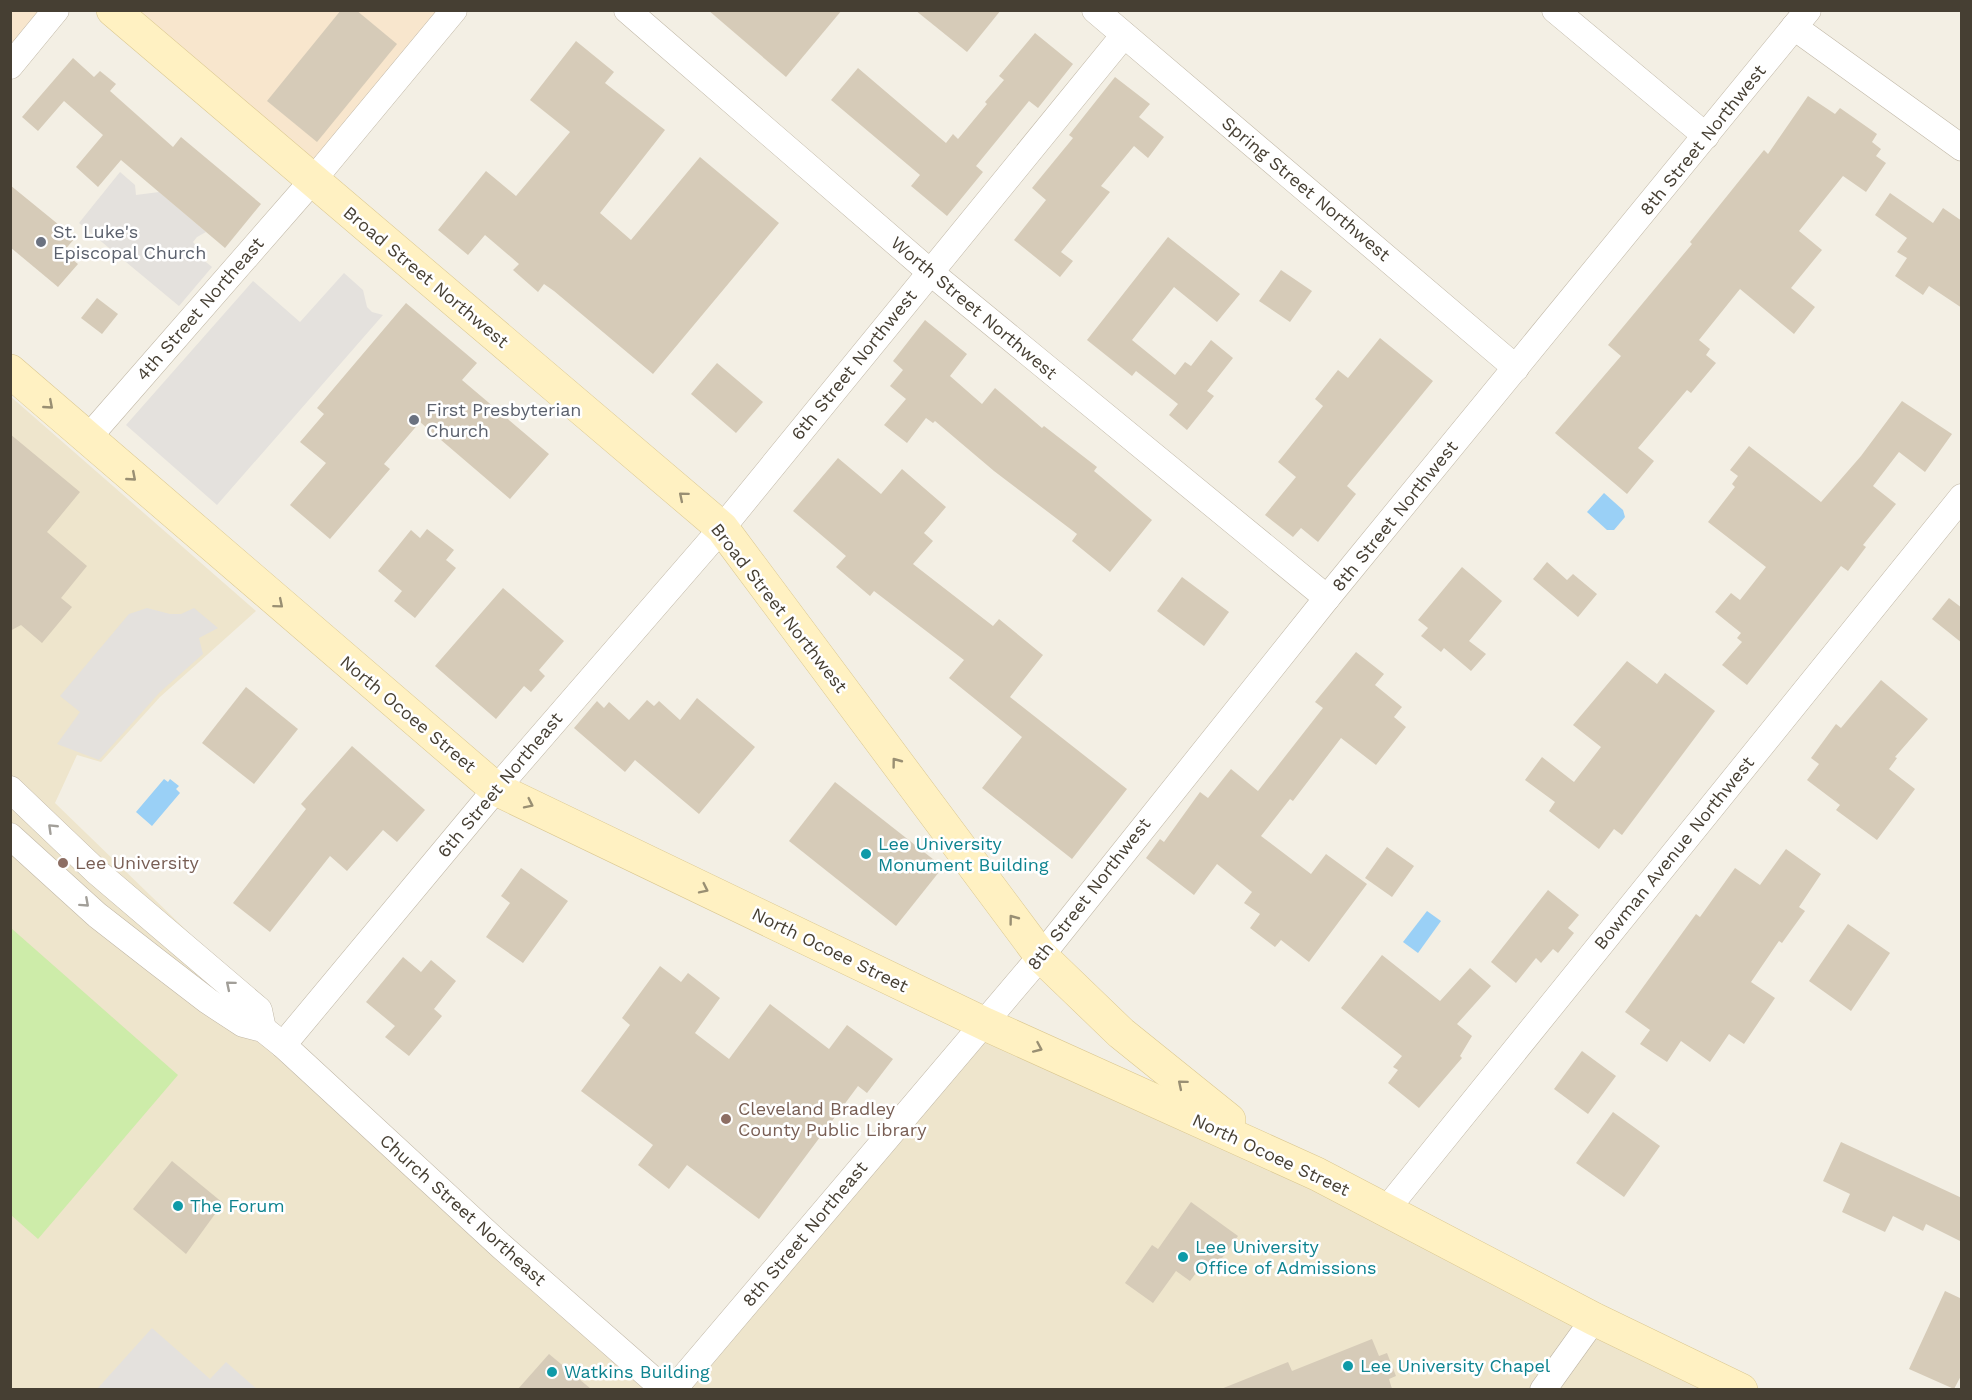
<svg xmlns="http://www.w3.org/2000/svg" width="1972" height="1400" viewBox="0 0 1972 1400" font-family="'Work Sans',sans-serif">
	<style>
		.commercial { fill: #f8e6cd }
		.education { fill: #eee5cc }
		.green { fill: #cdeca9 }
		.parking { fill: #e4e1dd }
		.water { fill: #9ad0f6 }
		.building { fill: #d6cbb8 }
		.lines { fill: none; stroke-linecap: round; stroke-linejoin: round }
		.minor-casing { stroke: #c0b7a6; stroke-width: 27 }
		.secondary-casing { stroke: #dbc891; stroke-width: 34 }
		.minor { stroke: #fff; stroke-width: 26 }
		.secondary { stroke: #fff1c2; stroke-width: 33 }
		.oneway { stroke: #998f73 }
		.oneway2 { stroke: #a29f99 }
		.worship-dot { fill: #6b7280; stroke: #fff; stroke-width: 2 }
		.culture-dot { fill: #0f9aa8; stroke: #fff; stroke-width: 2 }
		.education-dot { fill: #8d6e63; stroke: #fff; stroke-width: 2 }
		.labels { text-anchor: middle; stroke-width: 5; stroke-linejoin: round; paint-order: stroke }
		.street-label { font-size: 18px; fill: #463f33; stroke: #fff }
		.worship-label { font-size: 18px; fill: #5b616d; stroke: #fff; text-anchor: start }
		.culture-label { font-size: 18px; fill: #0d838f; stroke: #fff; text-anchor: start }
		.education-label { font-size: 18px; fill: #785e54; stroke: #fff; text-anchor: start }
	</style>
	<rect width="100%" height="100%" fill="#f3efe4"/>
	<!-- commercial -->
	<g class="commercial">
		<path d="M11 11H56L11 65Z"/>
		<path d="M113 11H454L313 180Z"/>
	</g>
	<!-- education -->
	<g class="education">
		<path d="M10 396 256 611 160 697 101 762 77 755 55 803 247 989 259 1010 665 1389H11Z"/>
		<path d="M985 1024 1734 1390H673Z"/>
	</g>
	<!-- green -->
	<path class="green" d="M11 928 178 1075 38 1239 11 1215Z"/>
	<!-- parking -->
	<g class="parking">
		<path d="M120 172 135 185 136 195 159 192 206 232 197 237 193 242 199 249 196 254 212 267 179 306 79 223Z"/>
		<path d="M344 273 363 290 367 307 372 312 383 315 217 505 126 425 253 281 300 322Z"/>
		<path d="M147 608 170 614H181L194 608 218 628 199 638 203 654 160 692 99 760 57 744 80 712 60 696 129 614Z"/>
		<path d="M152 1328 210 1379 226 1362 257 1389H97Z"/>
	</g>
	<!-- water -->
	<g class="water">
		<path d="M1604 493 1623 510 1625 517 1614 530H1607L1587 512Z"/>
		<path d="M164 779 168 782 170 779 179 786 176 789 180 793 152 826 136 812Z"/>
		<path d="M1427 911 1441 921 1418 953 1403 942Z"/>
	</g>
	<!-- building -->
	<g class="building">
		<path d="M341 10H356L397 44 317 142 267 101Z"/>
		<path d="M708 10H842L786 77Z"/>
		<path d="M915 10H1001L967 52Z"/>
		<path d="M1035 33 1073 64 1038 108 1029 101 976 166 983 172 947 216 911 186 920 175 831 100 858 68 946 143 953 134 958 139 987 104 985 102 1004 80 999 76Z"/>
		<path d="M576 41 614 72 605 83 665 130 600 213 631 240 700 157 779 223 653 374 554 291 544 284 538 292 513 270 519 264 485 235 468 255 438 230 486 171 516 196 570 132 530 100Z"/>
		<path d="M73 58 94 77 100 71 116 84 110 91 173 147 181 137 261 204 225 248 121 160 98 187 76 167 103 135 64 101 38 131 22 117Z"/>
		<path d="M1115 77 1150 104 1139 117 1164 137 1148 158 1134 146 1101 186 1110 192 1061 252 1073 261 1060 277 1014 240 1046 200 1032 188 1073 138 1069 135Z"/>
		<path d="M1808 96 1835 114 1840 108 1877 134 1872 142 1881 149 1876 156 1886 163 1866 192 1843 176 1799 231 1822 250 1791 288 1815 307 1794 334 1740 289 1699 340 1710 349 1706 355 1716 363 1691 393 1687 390 1638 448 1654 461 1627 494 1555 433 1621 356 1608 345 1692 244 1690 242 1764 150 1768 154Z"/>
		<path d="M10 185 75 238 63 252 78 264 58 287 10 247Z"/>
		<path d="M1890 193 1933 223 1943 208 1962 221V308L1929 286 1923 295 1895 276 1907 258 1897 252 1907 238 1875 215Z"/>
		<path d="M1168 237 1240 294 1217 322 1174 287 1132 340 1175 375 1185 362 1191 366 1211 340 1233 358 1207 391 1214 396 1187 430 1169 415 1178 404 1136 371 1132 376 1087 340Z"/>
		<path d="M1281 270 1312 291 1290 322 1259 301Z"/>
		<path d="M97 298 118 314 102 334 81 318Z"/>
		<path d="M406 303 477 363 462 380 549 454 510 499 420 422 384 464 390 469 330 539 290 505 326 463 300 442 324 414 317 408Z"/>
		<path d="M925 320 967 354 950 376 982 404 995 388 1042 428 1044 426 1097 467 1094 471 1152 520 1110 572 1072 541 1077 534 994 471 935 421 933 423 926 418 907 443 884 425 906 399 890 386 903 370 893 361Z"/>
		<path d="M1380 338 1433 381 1347 486 1356 494 1318 542 1301 528 1293 537 1265 515 1296 477 1278 462 1323 406 1315 399 1338 370 1348 378Z"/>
		<path d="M717 363 763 402 736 433 691 394Z"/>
		<path d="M1902 401 1952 434 1925 472 1899 452 1873 486 1896 504 1863 545 1866 547 1848 571 1841 566 1747 685 1722 665 1742 642 1737 638 1741 633 1715 612 1731 593 1740 600 1766 567 1708 522 1735 487 1732 484 1738 476 1730 470 1749 446 1821 502 1861 456Z"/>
		<path d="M10 434 80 492 47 532 87 566 61 598 72 607 42 643 21 625 10 631Z"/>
		<path d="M838 458 881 494 902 469 946 507 924 533 933 541 913 564 993 626 999 619 1043 655 1010 697 1127 789 1072 859 982 788 1022 737 949 678 964 660 874 591 870 596 836 567 846 556 793 511Z"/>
		<path d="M427 529 454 550 446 560 456 568 415 618 394 601 402 591 378 571 411 530 420 538Z"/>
		<path d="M1547 562 1567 580 1573 574 1597 594 1578 617 1533 579Z"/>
		<path d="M1462 567 1502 601 1469 641 1486 654 1471 671 1444 648 1441 652 1421 636 1428 628 1418 620Z"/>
		<path d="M1182 577 1229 612 1204 646 1157 611Z"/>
		<path d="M503 588 564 641 539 670 545 676 531 692 524 686 496 719 435 666Z"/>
		<path d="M1949 598 1962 608V643L1932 619Z"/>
		<path d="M1356 652 1384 674 1375 685 1402 707 1394 717 1406 727 1376 765 1341 738 1293 801 1290 799 1261 836 1311 874 1326 854 1367 884 1309 962 1281 940 1275 947 1250 928 1260 914 1244 903 1252 892 1217 864 1194 895 1146 858 1160 839 1164 842 1200 792 1208 798 1231 769 1258 791 1323 708 1315 702Z"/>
		<path d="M1627 661 1657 684 1665 673 1715 711 1622 835 1614 829 1599 849 1549 811 1555 802 1525 780 1542 757 1574 782 1601 747 1573 725Z"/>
		<path d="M1881 680 1928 719 1895 757 1897 758 1889 769 1915 789 1877 840 1836 810 1840 805 1807 780 1819 764 1811 758 1836 724 1841 728Z"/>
		<path d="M246 687 298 729 254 784 202 743Z"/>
		<path d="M697 698 755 747 699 814 635 760 625 772 574 728 597 701 604 708 609 702 629 720 647 700 654 706 659 701 680 720Z"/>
		<path d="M352 746 425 810 397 842 383 830 347 871 330 856 270 932 233 903 306 809 301 804Z"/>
		<path d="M835 782 943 867 896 926 789 841Z"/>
		<path d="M1387 847 1414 866 1392 897 1365 878Z"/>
		<path d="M1786 849 1821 874 1799 907 1805 911 1782 943 1779 941 1751 982 1775 998 1744 1044 1729 1034 1710 1062 1681 1041 1667 1062 1640 1044 1650 1030 1625 1012 1696 914 1700 917 1735 868 1760 885Z"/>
		<path d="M521 868 568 901 523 963 486 937 510 903 501 896Z"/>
		<path d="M1548 890 1579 915 1568 928 1574 933 1558 953 1553 949 1541 963 1536 958 1516 983 1491 962Z"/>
		<path d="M1848 924 1890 953 1851 1011 1809 981Z"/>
		<path d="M1382 955 1440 1001 1470 968 1491 986 1457 1024 1472 1036 1460 1056 1462 1058 1419 1108 1388 1083 1398 1070 1393 1067 1402 1056 1341 1008Z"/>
		<path d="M403 957 421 972 431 960 456 981 434 1009 442 1016 409 1056 385 1037 395 1026 366 1002Z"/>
		<path d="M660 966 681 982 688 973 720 998 695 1033 729 1059 770 1004 829 1049 847 1025 893 1059 867 1093 858 1086 759 1219 687 1165 669 1189 638 1165 653 1145 581 1091 630 1025 622 1018Z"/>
		<path d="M1582 1051 1616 1076 1588 1114 1554 1089Z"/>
		<path d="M1613 1112 1660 1146 1624 1197 1576 1163Z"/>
		<path d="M1841 1142 1962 1198V1242L1926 1224 1923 1231 1893 1216 1885 1232 1842 1212 1850 1194 1823 1181Z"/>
		<path d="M172 1161 223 1203 186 1254 133 1209Z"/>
		<path d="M1191 1202 1238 1236 1212 1272 1202 1265 1190 1281 1176 1271 1153 1303 1125 1283 1152 1245 1158 1249Z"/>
		<path d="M1945 1291 1962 1299V1374L1954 1389 1909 1369Z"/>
		<path d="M1372 1339 1379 1356 1387 1353 1396 1376 1389 1379 1392 1389H1221L1288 1362 1292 1371Z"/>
		<path d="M549 1354 591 1389H518Z"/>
	</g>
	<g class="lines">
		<defs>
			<g id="minor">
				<path d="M627 10 930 272 1327 598"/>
				<path d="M1095 10 1516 368"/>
				<path d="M1555 10 1706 136"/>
				<path d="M1794 27 1962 148"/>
				<path d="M10 66 56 10"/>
				<path d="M87 439 313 180 454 10"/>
				<path d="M10 789 97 872 259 1010 263 1029"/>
				<path d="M10 836 97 915 156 961 208 1001 243 1024 263 1029 283 1045 501 1246 665 1390"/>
				<path d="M283 1045 496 789 722 528 1124 35"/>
				<path d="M1386 1210 1962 497"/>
				<path d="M673 1390 1041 956 1327 598 1808 10"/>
				<path d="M1543 1390 1594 1319"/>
			</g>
			<g id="secondary">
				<path d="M113 10 722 528 1041 956 1121 1033 1229 1120"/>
				<path d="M10 371 496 789 985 1024 1317 1174 1594 1319 1741 1390"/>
			</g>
		</defs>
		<!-- minor casing -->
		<use href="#minor" class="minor-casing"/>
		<!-- secondary casing -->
		<use href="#secondary" class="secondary-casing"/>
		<!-- minor -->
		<use href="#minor" class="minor"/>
		<!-- secondary -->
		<use href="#secondary" class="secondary"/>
	</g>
	<!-- one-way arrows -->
	<defs><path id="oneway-chevron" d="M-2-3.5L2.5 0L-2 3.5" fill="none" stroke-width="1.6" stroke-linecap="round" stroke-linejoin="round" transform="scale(1.5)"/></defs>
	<g class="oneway">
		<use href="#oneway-chevron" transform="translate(49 405) rotate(41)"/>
		<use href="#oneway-chevron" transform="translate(132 477) rotate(41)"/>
		<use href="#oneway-chevron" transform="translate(683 496) rotate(-140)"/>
		<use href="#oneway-chevron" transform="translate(279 604) rotate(40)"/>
		<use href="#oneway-chevron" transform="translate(896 762) rotate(-127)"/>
		<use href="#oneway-chevron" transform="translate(529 804) rotate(26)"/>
		<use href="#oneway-chevron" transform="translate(704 889) rotate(26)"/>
		<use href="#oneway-chevron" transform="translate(1013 919) rotate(-127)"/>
		<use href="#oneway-chevron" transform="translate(1038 1048) rotate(24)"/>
		<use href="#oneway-chevron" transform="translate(1182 1084) rotate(-140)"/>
	</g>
	<g class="oneway2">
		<use href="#oneway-chevron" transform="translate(52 828) rotate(-136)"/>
		<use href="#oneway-chevron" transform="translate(85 903) rotate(42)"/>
		<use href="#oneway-chevron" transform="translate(230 985) rotate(-140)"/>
	</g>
	<!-- markers -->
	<g class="worship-dot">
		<circle cx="41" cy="242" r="6"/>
		<circle cx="414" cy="420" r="6"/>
	</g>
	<g class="culture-dot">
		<circle cx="866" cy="854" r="6"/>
		<circle cx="178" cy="1206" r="6"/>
		<circle cx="1183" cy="1257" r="6"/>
		<circle cx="1348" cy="1366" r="6"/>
		<circle cx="552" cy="1372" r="6"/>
	</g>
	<g class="education-dot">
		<circle cx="63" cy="863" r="6"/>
		<circle cx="726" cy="1119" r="6"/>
	</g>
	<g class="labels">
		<!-- street labels -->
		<g class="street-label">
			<text transform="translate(1703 140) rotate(-51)" y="6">8th Street Northwest</text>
			<text transform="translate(1306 189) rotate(40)" y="6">Spring Street Northwest</text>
			<text transform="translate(426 277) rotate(40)" y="6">Broad Street Northwest</text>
			<text transform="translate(974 308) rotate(40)" y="6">Worth Street Northwest</text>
			<text transform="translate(200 309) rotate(-49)" y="6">4th Street Northeast</text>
			<text transform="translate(854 365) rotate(-51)" y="6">6th Street Northwest</text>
			<text transform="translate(1395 516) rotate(-51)" y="6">8th Street Northwest</text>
			<text transform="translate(779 608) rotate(52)" y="6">Broad Street Northwest</text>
			<text transform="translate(408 714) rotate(40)" y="6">North Ocoee Street</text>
			<text transform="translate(500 785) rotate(-50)" y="6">6th Street Northeast</text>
			<text transform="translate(1674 853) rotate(-51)" y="6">Bowman Avenue Northwest</text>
			<text transform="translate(1089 894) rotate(-52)" y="6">8th Street Northwest</text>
			<text transform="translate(830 950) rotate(26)" y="6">North Ocoee Street</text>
			<text transform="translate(1271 1155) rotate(25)" y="6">North Ocoee Street</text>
			<text transform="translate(463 1210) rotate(42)" y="6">Church Street Northeast</text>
			<text transform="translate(805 1234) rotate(-50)" y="6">8th Street Northeast</text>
		</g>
		<!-- worship labels -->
		<g class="worship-label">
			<text x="53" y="238">St. Luke's<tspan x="53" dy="21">Episcopal Church</tspan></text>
			<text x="426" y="416">First Presbyterian<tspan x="426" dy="21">Church</tspan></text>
		</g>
		<!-- culture labels -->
		<g class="culture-label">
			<text x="878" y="850">Lee University<tspan x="878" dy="21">Monument Building</tspan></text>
			<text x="190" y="1212">The Forum</text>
			<text x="1195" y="1253">Lee University<tspan x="1195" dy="21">Office of Admissions</tspan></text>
			<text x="1360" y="1372">Lee University Chapel</text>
			<text x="564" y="1378">Watkins Building</text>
		</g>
		<!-- education labels -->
		<g class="education-label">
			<text x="75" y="869">Lee University</text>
			<text x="738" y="1115">Cleveland Bradley<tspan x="738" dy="21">County Public Library</tspan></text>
		</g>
	</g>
	<!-- border -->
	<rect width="1972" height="1400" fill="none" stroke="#463f33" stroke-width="24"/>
</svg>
